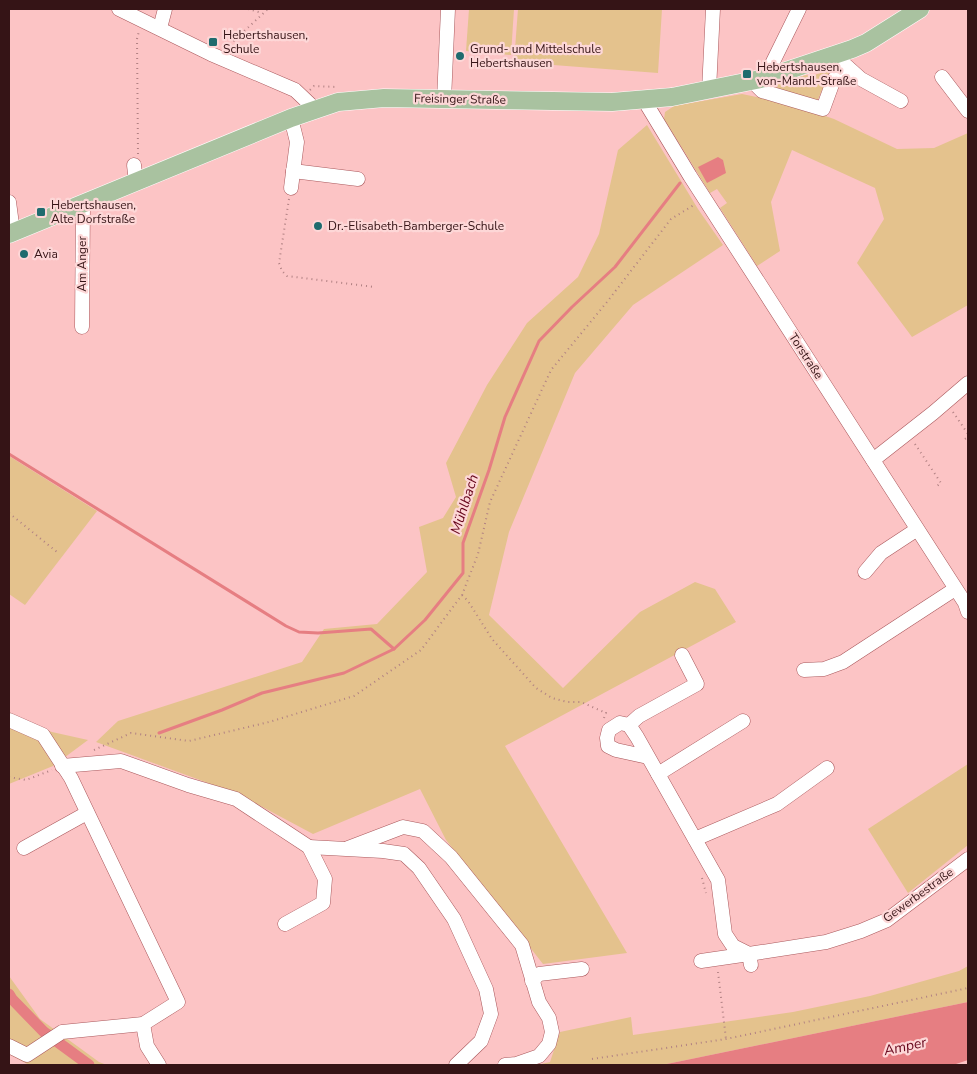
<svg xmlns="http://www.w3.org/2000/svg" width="977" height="1074" viewBox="0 0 977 1074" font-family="'Nunito Sans',sans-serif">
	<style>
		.green { fill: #e4c28d }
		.water { fill: #e67e82 }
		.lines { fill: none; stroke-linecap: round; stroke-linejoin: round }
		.stream { stroke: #e67e82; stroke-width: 3 }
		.canal { stroke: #e67e82; stroke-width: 11 }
		.minor-casing { stroke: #aa585c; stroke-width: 15 }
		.major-casing { stroke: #fff; stroke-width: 19 }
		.path { stroke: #b18183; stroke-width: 2; stroke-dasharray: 1 4; stroke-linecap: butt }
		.minor { stroke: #fff; stroke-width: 14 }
		.major { stroke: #a9c2a0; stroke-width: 18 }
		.poi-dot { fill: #1f6b6e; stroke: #fdd7d7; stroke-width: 2 }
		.labels { text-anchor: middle; stroke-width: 4.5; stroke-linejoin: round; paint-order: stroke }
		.poi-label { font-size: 12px; fill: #351416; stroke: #fdd7d7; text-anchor: start }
		.street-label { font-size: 12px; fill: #351416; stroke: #fdd7d7 }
		.water-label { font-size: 14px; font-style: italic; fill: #650319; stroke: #fdd7d7 }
	</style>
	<rect width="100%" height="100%" fill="#fcc4c5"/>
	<!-- green -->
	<g class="green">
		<path d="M469 9H514L511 55 466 51Z"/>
		<path d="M518 9H662L658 73 514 62Z"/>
		<path d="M821 67 829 71V74L816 104 764 87 806 75 812 76 820 73Z"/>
		<path d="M742 94 790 104 834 119 897 149 934 148 968 133V305L912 337 857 263 884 219 875 188 792 150 771 202 780 251 757 266 720 208 727 203 717 189 710 193 664 119 665 112 674 106Z"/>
		<path d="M647 125 698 209 723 245 633 305 575 373 509 532 489 615 563 688 640 612 695 582 715 589 736 622 505 746 627 953 543 964 446 840 420 789 313 834 238 794 96 742 118 721 302 662 324 629 377 624 427 572 419 527 443 518 456 497 446 463 487 385 527 323 578 277 599 234 618 150Z"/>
		<path d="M9 456 97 511 25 605 9 594Z"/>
		<path d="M9 712 30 724 52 732 88 740 53 766 9 784Z"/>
		<path d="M968 764V845L908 893 868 829Z"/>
		<path d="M968 966V1002L662 1065H537L550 1062 560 1032 631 1017 633 1035 793 1012 870 996 959 971Z"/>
		<path d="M9 976 40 1019 99 1062 107 1065H29L9 1054Z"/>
	</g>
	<!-- water -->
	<g class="water">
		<path d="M718 157 723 160 726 173 707 183 698 167Z"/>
		<path d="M968 1002V1060L953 1065H662Z"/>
	</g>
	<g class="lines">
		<!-- stream -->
		<g class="stream">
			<path d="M9 454 286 626 299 632 318 633 371 629 394 649"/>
			<path d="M159 733 222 710 262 693 344 673 394 649 425 620 463 573V543L489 470 505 417 539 341 572 307 615 267 680 183"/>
		</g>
		<!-- canal -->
		<path class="canal" d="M9 994 12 999 44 1032 89 1065"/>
		<defs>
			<g id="minor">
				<path d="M119 9 211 54 295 90 315 109"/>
				<path d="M160 28 165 9"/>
				<path d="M842 62 861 79 901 101"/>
				<path d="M942 77 968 111"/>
				<path d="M765 78 799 9"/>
				<path d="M752 81 762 91 823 109 834 79 848 68"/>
				<path d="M709 90 713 9"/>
				<path d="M444 100 448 9"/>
				<path d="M644 100 690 176 965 603 968 612"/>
				<path d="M134 165 136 182"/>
				<path d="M293 171 358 179"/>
				<path d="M291 188 297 142 291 118"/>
				<path d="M9 202 13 232"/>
				<path d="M82 327 83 202"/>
				<path d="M873 460 933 413 968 383"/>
				<path d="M865 572 881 553 916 530"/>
				<path d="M804 670 824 669 843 662 955 589"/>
				<path d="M9 720 43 735 71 778 178 1002 143 1024 62 1032 27 1055 9 1046"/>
				<path d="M629 725 639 716 697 684 682 655"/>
				<path d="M648 757 616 750 608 746 607 738 609 730 620 723 629 725 637 737 718 880 725 934 733 946 749 954 826 942 861 931 887 920 968 859"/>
				<path d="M62 766 121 761 188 785 236 799 309 847 325 879 323 903 285 924"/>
				<path d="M658 774 743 721"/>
				<path d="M695 839 777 804 827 768"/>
				<path d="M309 847 383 851 404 854 419 868 454 919 486 989 491 1014 481 1041 456 1065"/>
				<path d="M24 848 87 813"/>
				<path d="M348 848 403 827 423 831 451 857 522 945 539 1002 549 1018 552 1032 549 1044 539 1056 516 1064 505 1065"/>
				<path d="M701 961 749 954 751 965"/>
				<path d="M532 981 539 974 582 969"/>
				<path d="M143 1024 147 1046 159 1065"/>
			</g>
			<path id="major" d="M9 234 291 118 338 102 384 98 612 102 672 97 765 78 852 49 866 43 920 9"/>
		</defs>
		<!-- minor casing -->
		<use href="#minor" class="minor-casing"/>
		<!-- major casing -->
		<use href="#major" class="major-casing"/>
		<!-- path -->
		<g class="path">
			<path d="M248 9 262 13"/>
			<path d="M226 48 268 9"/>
			<path d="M310 90 314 86 337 87"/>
			<path d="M138 154 137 39 139 31"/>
			<path d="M289 199 279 263 282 271 287 276 374 287"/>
			<path d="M953 412 968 434"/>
			<path d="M965 439 968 437"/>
			<path d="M915 444 941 483 937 486"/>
			<path d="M9 513 57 552"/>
			<path d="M462 595 468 601 492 639 536 688 552 698 567 702H581L606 713"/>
			<path d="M604 718 606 713 610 715"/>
			<path d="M94 750 131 733 189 741 269 722 354 696 421 650 462 595 478 554 490 502 551 370 607 302 671 219 694 205"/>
			<path d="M9 777 26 780 52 770"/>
			<path d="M702 878 706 893"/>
			<path d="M718 972 726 1039"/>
			<path d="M592 1059 726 1039 968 988"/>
		</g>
		<!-- minor -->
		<use href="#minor" class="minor"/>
		<!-- major -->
		<use href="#major" class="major"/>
	</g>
	<!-- markers -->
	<g class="poi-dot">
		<rect x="208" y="37" width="10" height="10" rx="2.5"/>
		<circle cx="460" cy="56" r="5"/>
		<rect x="742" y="69" width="10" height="10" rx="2.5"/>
		<rect x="36" y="207" width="10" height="10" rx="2.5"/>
		<circle cx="318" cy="226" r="5"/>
		<circle cx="24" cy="254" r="5"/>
	</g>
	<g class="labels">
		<!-- poi labels -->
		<g class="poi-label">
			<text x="223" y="39">Hebertshausen,<tspan x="223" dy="14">Schule</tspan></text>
			<text x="470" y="53">Grund- und Mittelschule<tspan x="470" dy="14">Hebertshausen</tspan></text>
			<text x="757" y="71">Hebertshausen,<tspan x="757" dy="14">von-Mandl-Straße</tspan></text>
			<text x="51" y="209">Hebertshausen,<tspan x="51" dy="14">Alte Dorfstraße</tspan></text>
			<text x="328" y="230">Dr.-Elisabeth-Bamberger-Schule</text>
			<text x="34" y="258">Avia</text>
		</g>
		<!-- street labels -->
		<g class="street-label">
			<text transform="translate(460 99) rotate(1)" y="4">Freisinger Straße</text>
			<text transform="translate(82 264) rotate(-90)" y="4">Am Anger</text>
			<text transform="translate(806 356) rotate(57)" y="4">Torstraße</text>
			<text transform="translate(918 895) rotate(-36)" y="4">Gewerbestraße</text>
		</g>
		<!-- water labels -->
		<g class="water-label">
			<text transform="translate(464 504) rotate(-72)" y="5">Mühlbach</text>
			<text transform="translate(905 1046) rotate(-12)" y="5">Amper</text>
		</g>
	</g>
	<!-- border -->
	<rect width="977" height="1074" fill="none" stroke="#351416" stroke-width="20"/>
</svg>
